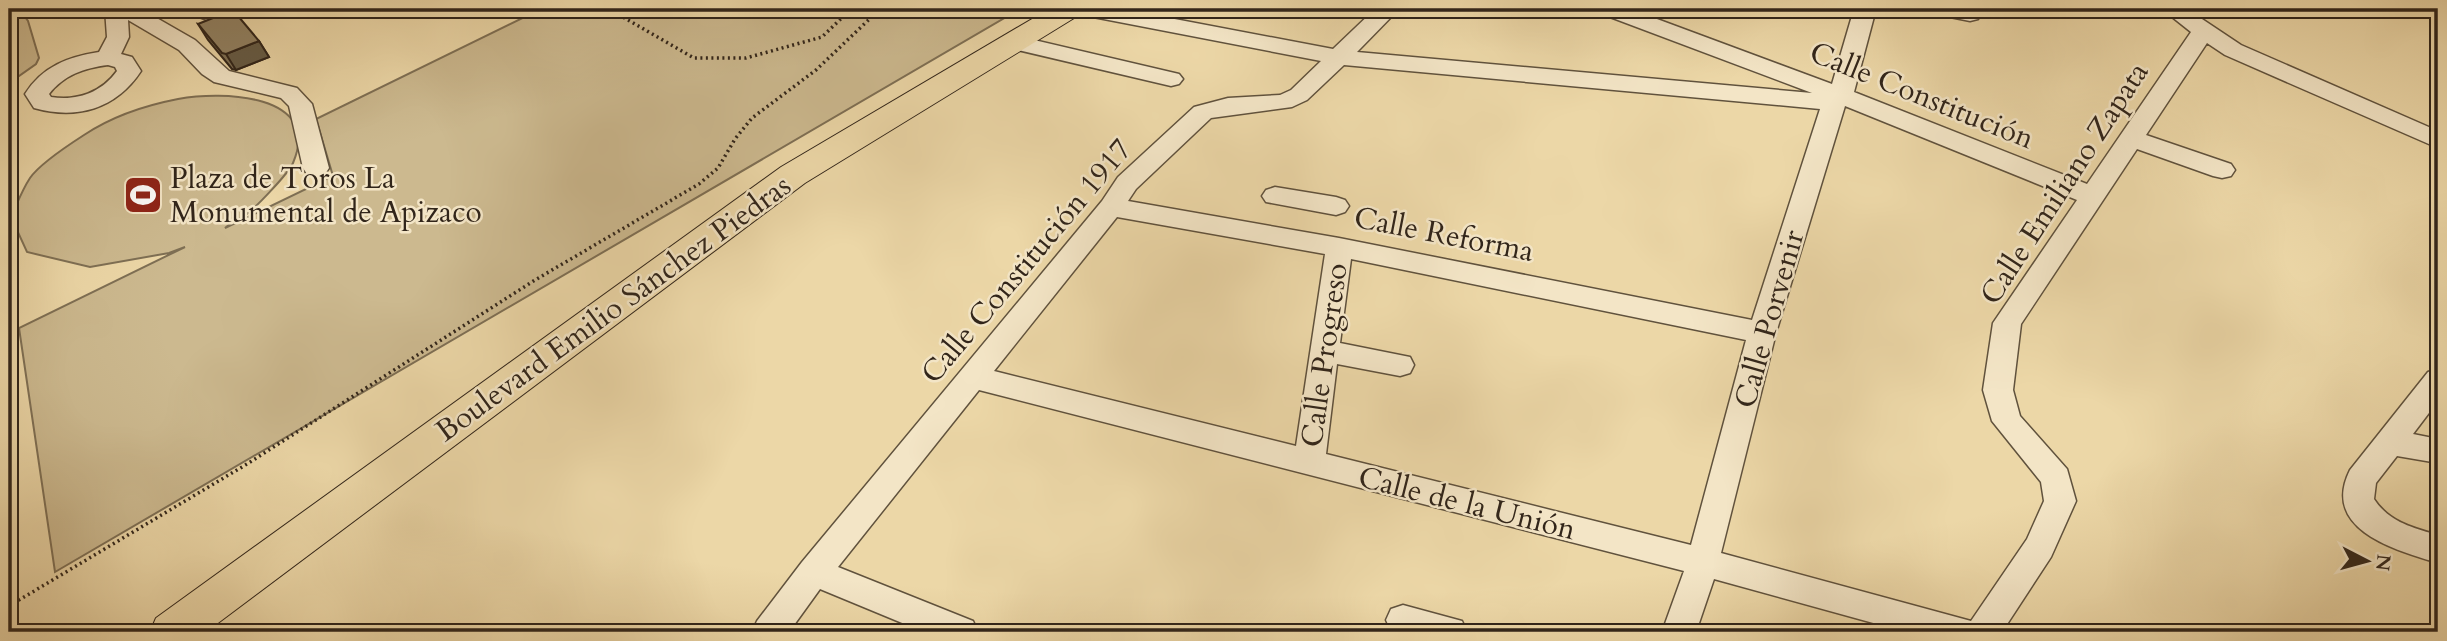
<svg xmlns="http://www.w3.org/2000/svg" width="2447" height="641" viewBox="0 0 2447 641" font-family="Cardo,serif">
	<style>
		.green { fill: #ccb98f; stroke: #7e6f54; stroke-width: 2 }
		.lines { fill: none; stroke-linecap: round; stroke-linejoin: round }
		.minor-casing { stroke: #60523d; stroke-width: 3 }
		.major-casing { stroke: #31251a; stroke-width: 2 }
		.path { stroke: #31251a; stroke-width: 3.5; stroke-dasharray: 2 3.5; stroke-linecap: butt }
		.minor { fill: #f3e5c6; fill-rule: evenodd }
		.major { fill: #ecd7a7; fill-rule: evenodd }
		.wall { fill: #7e7055; stroke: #31251a; stroke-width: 2 }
		.shaded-wall { fill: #665b45; stroke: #31251a; stroke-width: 2 }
		.building { fill: #928263; stroke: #31251a; stroke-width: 2 }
		.labels { text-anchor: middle; stroke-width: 5; stroke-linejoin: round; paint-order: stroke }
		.street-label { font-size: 30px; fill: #31251a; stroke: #f3e5c6 }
		.poi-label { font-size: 30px; fill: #31251a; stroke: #f3e5c6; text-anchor: start }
	</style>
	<rect width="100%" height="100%" fill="#ecd7a7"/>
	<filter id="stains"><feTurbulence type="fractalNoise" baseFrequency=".00286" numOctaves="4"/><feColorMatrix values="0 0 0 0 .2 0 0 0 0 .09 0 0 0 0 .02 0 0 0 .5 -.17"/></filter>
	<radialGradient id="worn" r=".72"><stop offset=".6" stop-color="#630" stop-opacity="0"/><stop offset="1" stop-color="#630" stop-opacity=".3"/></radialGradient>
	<!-- green -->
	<g class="green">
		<path d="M9 9H19L28 21 39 58 36 64 9 83Z"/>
		<path d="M532 9 1018 10 55 572 19 328 185 247 169 253 90 267 27 252 11 217C17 204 22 190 30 178 39 165 70 144 84 135 111 117 147 105 178 99 221 91 323 93 293 163 288 174 257 206 247 214 240 219 230 223 225 228L333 176 316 119 535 12Z"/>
	</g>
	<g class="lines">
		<defs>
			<g id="minor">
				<path d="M105 9H141L195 40 229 71 297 88 312 104 329 168 325 174 316 176 307 174 303 168 289 106 281 98 214 82 202 74 179 50 128 20 129 37 121 54 132 57 141 71C116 109 77 120 34 108L25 94C43 66 68 57 99 52L107 37ZM108 65 115 67 117 71C101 93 77 101 51 97L49 94C64 75 84 68 108 65Z"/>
				<path d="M191 9H237C226 25 202 24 191 9Z"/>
				<path d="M1077 9H1122L1333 49 1375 9H1399L1357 52 1812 93 1602 14 1599 9H1630L1832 84 1854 9H1876L1854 92 2087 184 2191 32 2162 9H2187L2241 45 2438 131V148L2225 55 2207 43 2146 135 2231 164 2235 170 2231 176 2222 178 2213 176 2137 149 2021 324 2013 390 2020 416 2067 469 2076 501 2051 557 2002 632H1906L1714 579 1696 632H1662L1684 571 979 390 838 567 973 621 978 632H924L820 589 789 632H752L757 621 802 562 1102 201 1118 177 1194 107 1228 98 1280 95 1291 90 1321 61 1088 16 1080 14ZM1344 65 1820 109 1752 320 1339 238 1128 201 1136 189 1211 118 1292 107 1307 100ZM1845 106 2077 200 1993 323 1983 390 1992 421 2041 482 2044 501 2027 539 1971 621 1721 553 1776 333ZM1117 217 1325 254 1296 446 994 371ZM1351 259 1746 340 1691 545 1326 454 1337 364 1400 376 1410 373 1414 365 1410 357 1340 343Z"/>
				<path d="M1932 9H1976L1981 14 1978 19 1970 21 1935 14Z"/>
				<path d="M1013 35 1179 74 1183 79 1179 84 1171 86 1005 47 1002 42 1005 37Z"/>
				<path d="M1275 187 1336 197 1345 200 1349 206 1345 212 1336 215 1266 202 1262 196 1266 190Z"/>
				<path d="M2438 369V401L2413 434 2438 439V463L2397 456 2376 483 2374 499C2389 522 2413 528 2438 535V563C2396 550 2320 530 2350 470L2428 372Z"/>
				<path d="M1403 605 1462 621 1467 632 1391 631 1386 620 1391 609Z"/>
			</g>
			<path id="major" d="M1049 9H1084L1079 15 805 183 206 632H150L156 618 781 167Z"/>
		</defs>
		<!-- minor casing -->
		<use href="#minor" class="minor-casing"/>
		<!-- major casing -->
		<use href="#major" class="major-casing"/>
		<!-- path -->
		<g class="path">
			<path d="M609 9 694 58H746L822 37 851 9"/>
			<path d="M9 606 247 464 535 280 699 184 718 168 735 139 752 118 816 70 880 9"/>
		</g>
		<!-- minor -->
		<use href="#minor" class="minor"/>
		<!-- major -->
		<use href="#major" class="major"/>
	</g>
	<!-- wall -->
	<path class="wall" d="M198 24 259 41 269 57 236 70 232 69 208 40Z"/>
	<!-- shaded-wall -->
	<path class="shaded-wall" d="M259 41 269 57 236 70 226 54Z"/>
	<!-- building -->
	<path class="building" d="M233 10 259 41 226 54 222 53 198 24Z"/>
	<!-- icons -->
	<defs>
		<symbol id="stadium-square" viewBox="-11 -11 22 22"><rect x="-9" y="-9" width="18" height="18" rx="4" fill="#8f2418" stroke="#f3e5c6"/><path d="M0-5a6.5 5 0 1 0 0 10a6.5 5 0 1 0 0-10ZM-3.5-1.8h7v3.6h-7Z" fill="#fff"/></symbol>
	</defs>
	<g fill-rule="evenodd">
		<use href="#stadium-square" x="121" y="173" width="44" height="44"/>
	</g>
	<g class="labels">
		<!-- street labels -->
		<g class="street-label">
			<text transform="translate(1922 95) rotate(22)" y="10">Calle Constitución</text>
			<text transform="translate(2064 183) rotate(-57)" y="10">Calle Emiliano Zapata</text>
			<text transform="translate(1444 234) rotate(11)" y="10">Calle Reforma</text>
			<text transform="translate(1026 261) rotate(-50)" y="10">Calle Constitución 1917</text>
			<text transform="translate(613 308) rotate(-36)" y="10">Boulevard Emilio Sánchez Piedras</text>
			<text transform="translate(1769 319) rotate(-74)" y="10">Calle Porvenir</text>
			<text transform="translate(1324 355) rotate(-82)" y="10">Calle Progreso</text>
			<text transform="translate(1467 503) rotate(14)" y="10">Calle de la Unión</text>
		</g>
		<!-- poi labels -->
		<g class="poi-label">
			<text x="170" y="188">Plaza de Toros La<tspan x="170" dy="34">Monumental de Apizaco</tspan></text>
		</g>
	</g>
	<!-- margin -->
	<rect width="2447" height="641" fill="none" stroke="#ecd7a7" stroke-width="35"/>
	<rect x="10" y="10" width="2426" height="620" fill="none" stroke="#31251a" stroke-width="3.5"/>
	<rect x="18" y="18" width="2412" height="606" fill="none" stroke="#31251a" stroke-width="2"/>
	<!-- north arrow -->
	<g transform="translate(2367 561) rotate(96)" stroke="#f3e5c6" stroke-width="5" paint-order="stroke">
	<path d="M0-5L12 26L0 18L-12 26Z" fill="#31251a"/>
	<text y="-10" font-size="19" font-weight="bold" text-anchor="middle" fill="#31251a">N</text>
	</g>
	<rect width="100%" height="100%" filter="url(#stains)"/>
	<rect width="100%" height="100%" fill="url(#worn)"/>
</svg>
